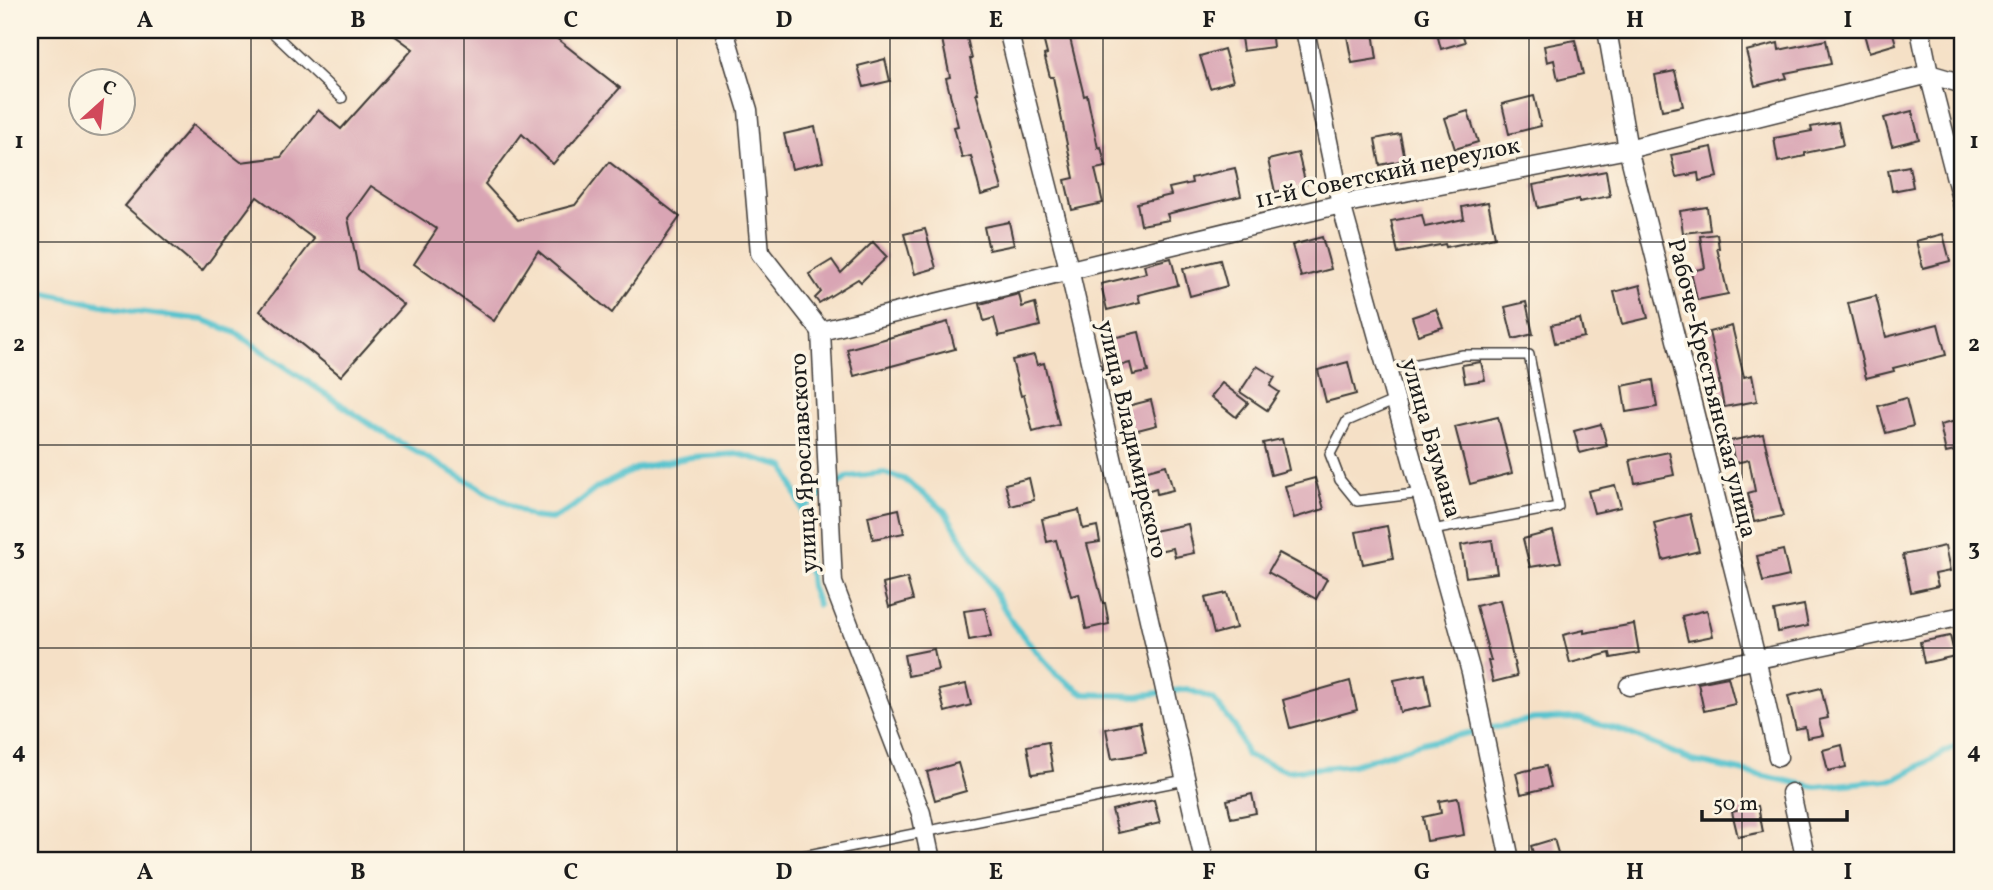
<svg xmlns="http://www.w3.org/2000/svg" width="1993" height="890" viewBox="0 0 1993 890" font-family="Vollkorn,serif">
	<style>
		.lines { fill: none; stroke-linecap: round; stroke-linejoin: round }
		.stream { stroke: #56c3ce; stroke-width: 6 }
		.building { fill: #d9a5b4 }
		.lane-casing { stroke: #3d3936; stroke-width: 12 }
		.street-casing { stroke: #3d3936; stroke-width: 21 }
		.lane { stroke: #fff; stroke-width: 9 }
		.street { stroke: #fff; stroke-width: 18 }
		.grid { fill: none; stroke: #1c1c1c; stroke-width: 2; stroke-opacity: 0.55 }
		.labels { text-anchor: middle; stroke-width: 7; stroke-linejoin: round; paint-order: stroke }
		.street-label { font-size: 24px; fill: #1c1c1c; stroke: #fcf5e5 }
		.neatline { fill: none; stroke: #1c1c1c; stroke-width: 2.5 }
		.grid-label { font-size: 23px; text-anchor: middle; font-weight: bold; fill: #1c1c1c }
	</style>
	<rect width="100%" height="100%" fill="#fcf5e5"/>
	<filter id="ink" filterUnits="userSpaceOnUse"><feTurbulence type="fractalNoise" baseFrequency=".0143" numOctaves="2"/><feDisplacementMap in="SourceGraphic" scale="14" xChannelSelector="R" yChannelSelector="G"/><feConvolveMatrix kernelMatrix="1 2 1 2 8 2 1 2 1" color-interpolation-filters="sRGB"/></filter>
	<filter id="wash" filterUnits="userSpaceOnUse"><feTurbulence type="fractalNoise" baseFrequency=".00686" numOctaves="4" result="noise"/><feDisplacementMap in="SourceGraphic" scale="28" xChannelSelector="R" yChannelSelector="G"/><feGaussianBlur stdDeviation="1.57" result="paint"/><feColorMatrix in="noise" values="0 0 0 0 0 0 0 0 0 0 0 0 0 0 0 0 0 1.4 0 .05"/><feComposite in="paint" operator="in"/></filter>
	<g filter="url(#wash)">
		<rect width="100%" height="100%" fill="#f5e0c6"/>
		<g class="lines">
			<!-- stream -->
			<g class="stream">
				<path d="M30 290 138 312 204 320 236 333 383 433 532 517 551 519 570 509 597 488 637 468 691 457 739 454 785 467 802 509 811 586 818 605"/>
				<path d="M802 509 848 477 884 473 904 479 944 510 990 584 1013 624 1057 675 1084 694 1138 696 1187 689 1213 699 1235 727 1247 756 1288 771 1353 765 1422 743 1534 719 1578 718 1626 732 1693 761 1816 787 1896 779 1963 742"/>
			</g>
		</g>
		<g id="blocks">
			<!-- building -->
			<g class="building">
				<path d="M387 30H546L620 88 553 164 522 134 485 184 518 220 575 205 609 162 680 217 612 313 538 251 494 321 414 264 437 229 371 186 348 218 358 269 404 305 341 376 260 311 314 239 257 197 202 271 125 206 193 125 241 162 281 157 318 110 341 129 413 49Z"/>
				<path d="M940 30H965L972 59H970L978 93H976L1002 189 981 195 971 156 962 158 954 127 958 126 946 78 950 77Z"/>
				<path d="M1041 30H1068L1084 96 1087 95 1098 148 1101 147 1106 167 1095 169 1103 203 1072 210 1065 180 1074 178 1053 77H1050L1044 55 1047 54Z"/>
				<path d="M1248 30H1271L1273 47 1243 51 1240 31Z"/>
				<path d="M1436 30H1461L1465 42 1441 49Z"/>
				<path d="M1863 30H1892L1896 44 1869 52Z"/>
				<path d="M1373 32 1377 59 1352 63 1347 36Z"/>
				<path d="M1575 40 1583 74 1558 80 1554 60 1547 62 1544 46Z"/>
				<path d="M1826 40 1831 64 1785 73 1787 78 1755 86 1746 51 1778 43 1779 50Z"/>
				<path d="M1224 49 1233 81 1210 88 1200 56Z"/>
				<path d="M885 59 890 81 864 87 858 66Z"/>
				<path d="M1675 71 1683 106 1662 110 1655 75Z"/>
				<path d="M1534 96 1541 126 1509 134 1502 104Z"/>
				<path d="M1468 111 1478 142 1455 149 1445 118Z"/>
				<path d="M1912 111 1919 139 1892 146 1884 118Z"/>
				<path d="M1838 122 1843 145 1805 153V156L1778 162 1774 138 1812 131 1811 127Z"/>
				<path d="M815 127 823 162 792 169 784 134Z"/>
				<path d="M1400 134 1405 160 1380 165 1375 139Z"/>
				<path d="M1712 147 1718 177 1699 181 1698 173 1676 177 1671 155Z"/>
				<path d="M1298 153 1306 185 1275 192 1268 160Z"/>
				<path d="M1909 166 1913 187 1892 191 1888 170Z"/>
				<path d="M1235 168 1241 196 1167 214 1169 220 1141 225 1137 203 1171 195 1169 188 1192 183 1191 178Z"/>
				<path d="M1606 171 1610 196 1579 202V199L1538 208 1533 185Z"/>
				<path d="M1488 202 1495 237 1446 247 1445 244 1398 253 1391 221 1422 215 1425 227 1464 219 1462 207Z"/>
				<path d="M1707 207 1710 230 1683 233 1680 211Z"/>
				<path d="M1009 222 1014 245 989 250 984 227Z"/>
				<path d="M925 229 936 268 915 274 904 234Z"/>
				<path d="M1717 234 1719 248H1717L1728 294 1697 300 1691 271 1705 268 1700 236Z"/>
				<path d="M1943 234 1950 261 1923 268 1916 241Z"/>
				<path d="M1322 237 1331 269 1301 277 1292 245Z"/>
				<path d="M873 242 887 257 861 282 858 279 819 303 815 298 821 292 809 274 832 260 841 273Z"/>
				<path d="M1171 258 1178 285 1138 295 1140 302 1107 310 1101 284 1146 273 1144 265Z"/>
				<path d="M1220 260 1227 286 1190 296 1183 269Z"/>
				<path d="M1640 285 1648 318 1622 324 1614 292Z"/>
				<path d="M1019 294 1022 307 1035 303 1040 326 999 336 994 318 984 321 980 304Z"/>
				<path d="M1876 296 1886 337 1938 324 1946 355 1893 368 1894 371 1866 378 1848 303Z"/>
				<path d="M1526 302 1533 334 1513 339 1505 307Z"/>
				<path d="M1436 309 1443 327 1418 335 1412 317Z"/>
				<path d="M1580 319 1584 337 1555 343 1551 325Z"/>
				<path d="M948 322 955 349 854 376 847 349Z"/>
				<path d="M1732 326 1744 377 1752 375 1757 401 1724 407 1719 381H1720L1709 332Z"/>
				<path d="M1139 332 1148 372 1133 375 1130 363 1114 367 1108 339Z"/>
				<path d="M1034 355 1037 365 1044 363 1059 425 1033 432 1024 395 1021 396 1012 360Z"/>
				<path d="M1348 362 1356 394 1326 402 1318 370Z"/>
				<path d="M1481 362 1485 380 1465 383 1462 365Z"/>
				<path d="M1257 366 1275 377 1270 386 1279 392 1267 410 1240 392Z"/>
				<path d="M1653 380 1657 407 1626 412 1622 386Z"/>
				<path d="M1222 383 1248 403 1236 417 1211 397Z"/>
				<path d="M1906 398 1913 426 1886 433 1878 406Z"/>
				<path d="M1151 400 1157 425 1130 432 1124 407Z"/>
				<path d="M1498 417 1512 473 1470 484 1455 427Z"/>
				<path d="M1960 420 1963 434V449L1946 453 1940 425Z"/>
				<path d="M1601 424 1607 446 1580 453 1574 431Z"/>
				<path d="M1763 434 1783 516 1754 522 1748 493 1755 491 1749 460 1735 463 1730 441Z"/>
				<path d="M1282 439 1289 470 1271 475 1263 443Z"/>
				<path d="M1669 452 1674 475 1635 483 1630 460Z"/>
				<path d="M1166 465 1173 490 1157 494 1156 488 1143 492 1137 473Z"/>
				<path d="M1029 478 1034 500 1011 506 1005 484Z"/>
				<path d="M1315 478 1324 509 1294 518 1285 486Z"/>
				<path d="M1615 485 1621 507 1594 513 1588 491Z"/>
				<path d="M899 509 904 533 873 539 868 516Z"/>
				<path d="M1079 510 1083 529 1097 526 1100 542 1087 544 1103 603H1105L1109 624 1086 629 1079 594 1071 596 1056 540 1047 542 1042 519Z"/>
				<path d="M1690 514 1699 551 1663 560 1654 523Z"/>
				<path d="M1188 524 1194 553 1175 557 1173 548 1158 551 1153 531Z"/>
				<path d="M1387 526 1393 558 1363 564 1356 532Z"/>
				<path d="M1553 531 1561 562 1530 567 1523 539Z"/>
				<path d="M1492 540 1497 573 1466 577 1461 545Z"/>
				<path d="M1945 546 1950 571 1935 574 1938 586 1911 592 1903 555Z"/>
				<path d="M1783 550 1789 576 1763 582 1757 556Z"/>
				<path d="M1279 553 1327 579 1316 599 1268 572Z"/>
				<path d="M907 578 913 600 889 607 883 584Z"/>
				<path d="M1227 593 1236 628 1214 634 1205 598Z"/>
				<path d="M1500 600 1517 676 1493 682 1488 661H1491L1476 606Z"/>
				<path d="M1804 605 1808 626 1778 632 1774 611Z"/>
				<path d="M985 608 991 636 969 640 964 611Z"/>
				<path d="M1707 610 1713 636 1688 641 1682 616Z"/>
				<path d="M1634 624 1639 653 1611 658 1610 653 1570 663 1563 635 1584 630V633Z"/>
				<path d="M1950 636 1955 656 1924 663 1920 642Z"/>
				<path d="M934 649 938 670 908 676 904 655Z"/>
				<path d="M1425 674 1431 706 1400 712 1394 680Z"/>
				<path d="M1728 677 1735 704 1704 711 1698 683Z"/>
				<path d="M1350 681 1357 710 1290 728 1283 700Z"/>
				<path d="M966 684 971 705 945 712 939 690Z"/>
				<path d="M1821 688 1828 718 1819 720 1823 735 1807 738 1805 727 1796 729 1788 696Z"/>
				<path d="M1140 722 1146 753 1112 759 1106 729Z"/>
				<path d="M1048 742 1053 771 1032 774 1027 746Z"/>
				<path d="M1842 745 1846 767 1828 771 1823 750Z"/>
				<path d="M958 763 966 791 935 800 927 772Z"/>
				<path d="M1546 766 1551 787 1521 794 1516 773Z"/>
				<path d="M1252 794 1256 813 1231 818 1227 800Z"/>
				<path d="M1458 798 1464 835 1427 841 1423 817 1441 813 1439 801Z"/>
				<path d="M1154 800 1160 823 1118 833 1112 810Z"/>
				<path d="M1758 806 1763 832 1738 837 1732 812Z"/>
				<path d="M1554 839 1560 860H1535L1531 846Z"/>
			</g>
		</g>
	</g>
	<g filter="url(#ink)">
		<use href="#blocks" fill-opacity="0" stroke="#3d3936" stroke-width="2"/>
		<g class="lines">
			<defs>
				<g id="lane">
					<path d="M270 30 342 98"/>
					<path d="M1387 370 1463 355H1529L1558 507 1432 530"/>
					<path d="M1396 400 1347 421 1330 454 1340 480 1357 501 1422 493"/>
					<path d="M783 860 1185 780"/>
				</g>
				<g id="street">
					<path d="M724 30 748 110 760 253 821 331 833 583 921 813 931 860"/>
					<path d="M1008 30 1069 269 1204 860"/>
					<path d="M1305 30 1341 204 1471 672 1510 860"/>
					<path d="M1607 30 1628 149 1756 658 1778 757"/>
					<path d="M1920 30 1929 74 1963 206"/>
					<path d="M821 331 1341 204 1628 149 1929 74 1963 84"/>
					<path d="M1629 686 1963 616"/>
					<path d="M1791 793 1806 860"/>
				</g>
			</defs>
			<!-- lane casing -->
			<use href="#lane" class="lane-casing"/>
			<!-- street casing -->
			<use href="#street" class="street-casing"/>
			<!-- lane -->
			<use href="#lane" class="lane"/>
			<!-- street -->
			<use href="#street" class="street"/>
		</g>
	</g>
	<!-- grid -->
	<path class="grid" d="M251 30V860M464 30V860M677 30V860M890 30V860M1103 30V860M1316 30V860M1529 30V860M1742 30V860M30 242H1963M30 445H1963M30 648H1963"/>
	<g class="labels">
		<!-- street labels -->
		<g class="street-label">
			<text transform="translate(1387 172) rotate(-12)" y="8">11-й Советский переулок</text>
			<text transform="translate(1713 388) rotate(76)" y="8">Рабоче-Крестьянская улица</text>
			<text transform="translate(1432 438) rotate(74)" y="8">улица Баумана</text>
			<text transform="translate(1133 439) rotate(77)" y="8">улица Владимирского</text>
			<text transform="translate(803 463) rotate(-93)" y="8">улица Ярославского</text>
		</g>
	</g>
	<!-- margin -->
	<rect width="1993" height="890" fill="none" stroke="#fcf5e5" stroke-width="77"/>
	<!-- north arrow -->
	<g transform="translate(102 102) rotate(27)"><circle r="33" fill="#fcf5e5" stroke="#a29e95" stroke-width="2"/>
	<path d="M0-5L12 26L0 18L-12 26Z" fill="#d1495b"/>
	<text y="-10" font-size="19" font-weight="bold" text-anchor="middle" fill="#1c1c1c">С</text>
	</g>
	<!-- scale -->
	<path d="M1702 810v10h145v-10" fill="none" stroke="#1c1c1c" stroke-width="3.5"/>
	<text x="1713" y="810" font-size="21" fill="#1c1c1c" stroke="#fcf5e5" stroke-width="5" paint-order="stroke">50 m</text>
	<rect x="38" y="38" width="1916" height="814" class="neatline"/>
	<g class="grid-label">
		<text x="145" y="27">A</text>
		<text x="358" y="27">B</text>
		<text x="571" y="27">C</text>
		<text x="784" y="27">D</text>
		<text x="996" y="27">E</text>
		<text x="1209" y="27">F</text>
		<text x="1422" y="27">G</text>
		<text x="1635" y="27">H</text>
		<text x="1848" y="27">I</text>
		<text x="19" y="148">1</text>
		<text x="1974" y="148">1</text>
		<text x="19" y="351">2</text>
		<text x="1974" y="351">2</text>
		<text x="19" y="555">3</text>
		<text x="1974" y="555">3</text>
		<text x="19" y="758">4</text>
		<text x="1974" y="758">4</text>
		<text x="145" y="879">A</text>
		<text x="358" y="879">B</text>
		<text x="571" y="879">C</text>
		<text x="784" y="879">D</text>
		<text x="996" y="879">E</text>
		<text x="1209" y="879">F</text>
		<text x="1422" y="879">G</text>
		<text x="1635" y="879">H</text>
		<text x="1848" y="879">I</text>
	</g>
</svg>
